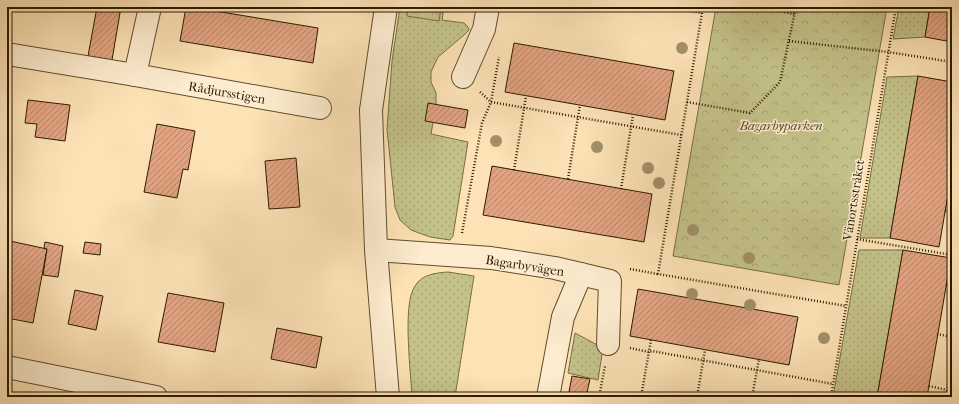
<svg xmlns="http://www.w3.org/2000/svg" width="959" height="404" viewBox="0 0 959 404" font-family="'IM FELL French Canon',serif">
	<style>
		.grass { fill: url(#grass-dots); stroke: #786e46 }
		.park { fill: url(#park-crowns); stroke: #786e46 }
		.building { fill: url(#building-hatch); stroke: #2d1b01 }
		.lines { fill: none; stroke-linecap: round; stroke-linejoin: round }
		.minor-casing { stroke: #614d2e; stroke-width: 24 }
		.path { stroke: #2d1b01; stroke-width: 2.5; stroke-dasharray: 1 2; stroke-linecap: butt }
		.minor { stroke: #fdeccf; stroke-width: 22 }
		.tree { fill: #a39069 }
		.labels { text-anchor: middle; stroke-width: 3; stroke-linejoin: round; paint-order: stroke }
		.street-label { font-size: 13px; fill: #2d1b01; stroke: #fdeccf }
		.park-label { font-size: 13px; font-style: italic; fill: #5a4d2a; stroke: #fdeccf }
	</style>
	<defs>
		<pattern id="grass-dots" width="8" height="8" patternUnits="userSpaceOnUse"><rect width="8" height="8" fill="#c4c28a"/><path d="M2 2h.1M6 6h.1" fill="none" stroke="#a9a675" stroke-width="1.8" stroke-linecap="round"/></pattern>
		<pattern id="park-crowns" width="20" height="18" patternUnits="userSpaceOnUse"><rect width="20" height="18" fill="#c4c28a"/><path d="M2 6a3 3 0 1 1 6 0M12 15a3 3 0 1 1 6 0" fill="none" stroke="#a9a675"/></pattern>
		<pattern id="building-hatch" width="6" height="6" patternUnits="userSpaceOnUse"><rect width="6" height="6" fill="#e1a483"/><path d="M-1 1l2-2M0 6l6-6M5 7l2-2" fill="none" stroke="#b78569"/></pattern>
	</defs>
	<rect width="100%" height="100%" fill="#fce2b5"/>
	<filter id="stains"><feTurbulence type="fractalNoise" baseFrequency=".005" numOctaves="4"/><feColorMatrix values="0 0 0 0 .2 0 0 0 0 .09 0 0 0 0 .02 0 0 0 .5 -.17"/></filter>
	<radialGradient id="worn" r=".72"><stop offset=".6" stop-color="#630" stop-opacity="0"/><stop offset="1" stop-color="#630" stop-opacity=".3"/></radialGradient>
	<!-- grass -->
	<g class="grass">
		<path d="M400 7H444L442 20 464 23 468 27 469 30 464 35 438 57 431 72V82L436 93V105L431 134 468 142 453 236 450 240 430 237 411 230 400 220 395 207 387 129 392 61Z"/>
		<path d="M899 7H930L925 37 893 39Z"/>
		<path d="M918 76 890 238H860L887 77Z"/>
		<path d="M859 250H903L877 397H833Z"/>
		<path d="M448 272 474 276 455 397H412C411 373 402 304 415 286 422 274 436 273 448 272Z"/>
		<path d="M575 333 603 348 598 380 568 373Z"/>
	</g>
	<!-- park -->
	<g class="park">
		<path d="M408 7H441L439 21 407 16Z"/>
		<path d="M716 7H887L839 285 673 256Z"/>
	</g>
	<!-- building -->
	<g class="building">
		<path d="M97 7H121L112 60 88 56Z"/>
		<path d="M186 7H191L318 28 313 63 180 41Z"/>
		<path d="M930 7H952V42L925 37Z"/>
		<path d="M514 43 674 71 665 120 505 92Z"/>
		<path d="M918 76 952 82V171L939 247 890 238Z"/>
		<path d="M28 100 70 105 65 141 35 137 37 124 25 123Z"/>
		<path d="M428 103 468 110 465 128 425 121Z"/>
		<path d="M157 124 195 131 188 170 183 169 177 198 144 192Z"/>
		<path d="M296 158 300 207 269 209 265 161Z"/>
		<path d="M492 166 652 194 644 242 483 215Z"/>
		<path d="M10 241 47 249 33 323 7 318V256Z"/>
		<path d="M45 242 63 246 58 277 43 275 47 249 44 248Z"/>
		<path d="M85 242 101 244 100 255 83 253Z"/>
		<path d="M903 250 951 258 927 397H877Z"/>
		<path d="M638 289 798 317 789 365 630 336Z"/>
		<path d="M75 290 103 296 96 330 68 324Z"/>
		<path d="M168 293 224 303 215 352 158 342Z"/>
		<path d="M277 328 322 337 316 368 271 359Z"/>
		<path d="M572 376 590 379 586 397H568Z"/>
	</g>
	<g class="lines">
		<defs>
			<g id="minor">
				<path d="M150 7 135 75 320 108"/>
				<path d="M386 7 371 110 376 250 388 397"/>
				<path d="M7 54 135 75"/>
				<path d="M463 77 484 29 488 7"/>
				<path d="M376 250 491 258 555 268 610 281 608 344"/>
				<path d="M7 367 156 397"/>
				<path d="M548 397 563 317 581 274"/>
			</g>
		</defs>
		<!-- minor casing -->
		<use href="#minor" class="minor-casing"/>
		<!-- path -->
		<g class="path">
			<path d="M666 7 702 13"/>
			<path d="M703 7 658 274 846 306"/>
			<path d="M758 7 794 14"/>
			<path d="M789 41 888 52 952 62"/>
			<path d="M480 92 491 102 681 135"/>
			<path d="M687 102 750 113 780 82 796 7"/>
			<path d="M514 170 526 96"/>
			<path d="M568 179 580 105"/>
			<path d="M621 189 633 115"/>
			<path d="M945 211 952 212"/>
			<path d="M462 233 482 123 491 102 499 57"/>
			<path d="M857 239 952 255"/>
			<path d="M630 269 658 274"/>
			<path d="M946 284 952 286"/>
			<path d="M937 334 952 337"/>
			<path d="M630 348 649 352 652 351 833 384"/>
			<path d="M929 386 947 390"/>
			<path d="M599 397 605 366"/>
			<path d="M641 397 651 340"/>
			<path d="M697 397 705 350"/>
			<path d="M752 397 759 359"/>
			<path d="M831 397 896 7"/>
			<path d="M946 397 952 362"/>
		</g>
		<!-- minor -->
		<use href="#minor" class="minor"/>
	</g>
	<!-- trees -->
	<g class="tree">
		<circle cx="682" cy="48" r="6"/>
		<circle cx="496" cy="141" r="6"/>
		<circle cx="597" cy="147" r="6"/>
		<circle cx="648" cy="168" r="6"/>
		<circle cx="659" cy="183" r="6"/>
		<circle cx="693" cy="230" r="6"/>
		<circle cx="749" cy="258" r="6"/>
		<circle cx="692" cy="294" r="6"/>
		<circle cx="750" cy="305" r="6"/>
		<circle cx="824" cy="338" r="6"/>
	</g>
	<g class="labels">
		<!-- street labels -->
		<g class="street-label">
			<text transform="translate(227 92) rotate(10)" y="5">Rådjursstigen</text>
			<text transform="translate(853 200) rotate(-81)" y="5">Vänortsstråket</text>
			<text transform="translate(525 265) rotate(9)" y="5">Bagarbyvägen</text>
		</g>
		<!-- park labels -->
		<g class="park-label">
			<text x="781" y="130">Bagarbyparken</text>
		</g>
	</g>
	<!-- margin -->
	<rect width="959" height="404" fill="none" stroke="#fce2b5" stroke-width="24"/>
	<rect x="8" y="8" width="943" height="388" fill="none" stroke="#2d1b01" stroke-width="2"/>
	<rect x="12" y="12" width="935" height="380" fill="none" stroke="#2d1b01"/>
	<rect width="100%" height="100%" filter="url(#stains)"/>
	<rect width="100%" height="100%" fill="url(#worn)"/>
</svg>
